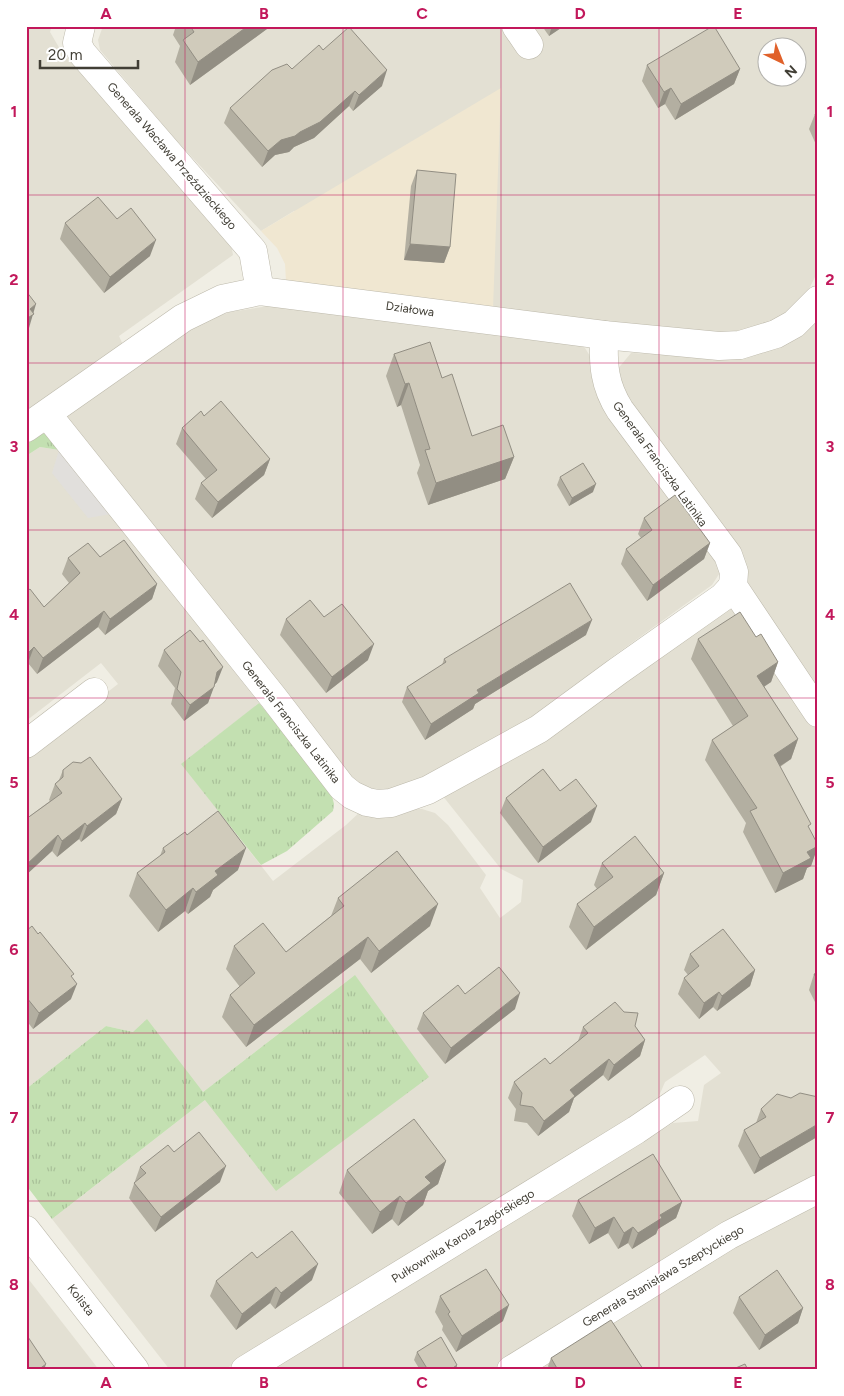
<svg xmlns="http://www.w3.org/2000/svg" width="844" height="1396" viewBox="0 0 844 1396" font-family="Figtree,sans-serif">
	<style>
		.residential { fill: #e3e0d3; fill-rule: evenodd }
		.commercial { fill: #f0e7d1 }
		.grass { fill: url(#grass-tufts) }
		.parking { fill: #e1dfdc }
		.lines { fill: none; stroke-linecap: round; stroke-linejoin: round }
		.minor-casing { stroke: #bdb9ab; stroke-width: 29 }
		.minor { stroke: #fff; stroke-width: 28 }
		.wall { fill: #b3afa1 }
		.shaded-wall { fill: #928e83 }
		.building { fill: #d0cbbb; stroke: #928e83 }
		.grid { fill: none; stroke: #c2185b; stroke-width: 1; stroke-opacity: 0.55 }
		.labels { text-anchor: middle; stroke-width: 4; stroke-linejoin: round; paint-order: stroke }
		.street-label { font-size: 12px; fill: #413e35; stroke: #fff }
		.neatline { fill: none; stroke: #c2185b; stroke-width: 2 }
		.grid-label { font-size: 16px; text-anchor: middle; font-weight: bold; fill: #c2185b }
	</style>
	<defs>
		<pattern id="grass-tufts" width="24" height="20" patternUnits="userSpaceOnUse" patternTransform="scale(1.25)"><rect width="24" height="20" fill="#c3e0b1"/><path d="M3 7l-1-3M5 7V3M7 7l1-3M15 17l-1-3M17 17v-4M19 17l1-3" fill="none" stroke="#a9c199"/></pattern>
	</defs>
	<rect width="100%" height="100%" fill="#f0eee4"/>
	<!-- residential -->
	<g class="residential">
		<path d="M26 26H52L50 32 64 56 75 64 231 244 233 255 119 336 123 345 26 413Z"/>
		<path d="M103 26H818V248L816 250 818 263 815 277 808 291 793 308 774 321 734 334 703 333 493 309 294 211 261 231 175 139 100 50 98 40ZM766 48H796V78H766Z"/>
		<path d="M268 306 572 340 585 348 593 361 719 554 721 571 712 585 608 660 613 665 539 719 421 779 393 790 364 788 349 780 68 421 66 414 199 323 230 312Z"/>
		<path d="M818 317V694L622 401 616 371 631 353 733 357 778 348 810 328Z"/>
		<path d="M40 447 59 450 259 703 182 764 273 881 346 825 362 810 422 809 435 813 448 825 486 875 480 888 500 918 521 902 523 880 501 869 442 795 735 604 818 730V1182L611 1299 496 1370H267L673 1123 698 1121 704 1085 721 1073 705 1055 665 1082 656 1103 515 1192 224 1370H170L52 1219 205 1100 355 975 203 1092 133 1032 106 1026 26 1089V755L118 684 101 663 26 721V456Z"/>
		<path d="M818 1199V1370H528L638 1303Z"/>
		<path d="M26 1276 93 1362 99 1370H26Z"/>
	</g>
	<!-- commercial -->
	<path class="commercial" d="M501 88 493 309 286 281 285 264 277 248 261 231Z"/>
	<!-- grass -->
	<g class="grass">
		<path d="M38 433 47 434 59 450 40 447 26 456V441Z"/>
		<path d="M259 703 330 788 334 804 333 811 287 851 261 865 181 764Z"/>
		<path d="M355 975 429 1077 276 1191 205 1100 52 1219 26 1185V1089L106 1026 133 1032 147 1019 203 1092Z"/>
	</g>
	<!-- parking -->
	<path class="parking" d="M59 450 111 514 88 518 52 473Z"/>
	<g class="lines">
		<defs>
			<g id="minor">
				<path d="M81 26 77 43 82 53 253 251 260 291"/>
				<path d="M516 26 529 45"/>
				<path d="M604 335C603 365 604 385 620 410L728 555 734 572 733 586 818 713"/>
				<path d="M47 414 273 697 342 787 352 795 367 802 378 804 391 803 428 790 539 729 618 671 723 597 733 586"/>
				<path d="M26 428 183 318 222 299 260 291 604 335 719 346 740 345 776 334 794 324 818 300"/>
				<path d="M26 744 94 692"/>
				<path d="M26 1230 135 1370"/>
				<path d="M245 1370 636 1130 680 1100"/>
				<path d="M511 1370 729 1235 818 1189"/>
			</g>
		</defs>
		<!-- minor casing -->
		<use href="#minor" class="minor-casing"/>
		<!-- minor -->
		<use href="#minor" class="minor"/>
	</g>
	<!-- wall -->
	<g class="wall">
		<path d="M176 26H271L190 85 175 62 180 46 173 35Z"/>
		<path d="M542 26H564L549 36Z"/>
		<path d="M323 50 382 86 353 111 349 106 314 138 294 147 289 152 275 155 262 167 224 123 230 108Z"/>
		<path d="M647 65 740 69 734 84 675 120 665 104 658 108 642 81Z"/>
		<path d="M818 112V149L809 129 815 114Z"/>
		<path d="M417 170 450 247 444 263 404 260 411 186Z"/>
		<path d="M65 223 150 256 104 293 60 239Z"/>
		<path d="M394 354 442 378 472 436 514 457 505 479 428 505 417 473 420 465 401 405 397 407 386 376Z"/>
		<path d="M204 416 270 459 264 475 212 518 195 499 201 483 206 479 176 444 182 428Z"/>
		<path d="M560 477 593 492 569 506 557 485Z"/>
		<path d="M644 518 710 543 704 559 647 601 621 564 626 549 641 538 638 534Z"/>
		<path d="M100 557 157 584 152 599 105 635 98 627 37 674 28 663 26 665V592L44 607 69 583 62 574 68 558Z"/>
		<path d="M324 617 368 660 326 693 280 635 286 619Z"/>
		<path d="M586 635 475 704 473 709 425 740 402 702 407 687 442 665 444 659Z"/>
		<path d="M756 637 778 662 771 682 764 687 798 739 791 759 780 767 809 829 818 845 811 866 807 868 803 879 775 893 743 832 746 823 705 760 712 740 733 726 691 659 698 639Z"/>
		<path d="M164 650 217 682 214 685 208 703 184 721 171 704 175 688 158 666Z"/>
		<path d="M63 770 122 799 116 814 81 842 79 839 57 857 52 851 26 875V819L50 801 49 800 55 784 59 780Z"/>
		<path d="M560 791 591 822 538 863 500 813 506 798Z"/>
		<path d="M187 835 238 870 213 890 210 897 188 914 185 911 158 932 129 896 137 873 160 856 163 848Z"/>
		<path d="M602 863 664 873 656 895 586 950 569 927 577 904 597 889 594 885Z"/>
		<path d="M338 898 430 926 371 973 360 959 246 1047 222 1017 230 995 240 987 226 969 234 946 286 952 331 916Z"/>
		<path d="M26 931 72 978 71 999 33 1029 26 1020Z"/>
		<path d="M690 954 755 970 750 986 717 1011 713 1007 699 1019 678 994 684 978 688 975 684 970Z"/>
		<path d="M818 973V1008L809 990 814 974Z"/>
		<path d="M465 994 515 1009 445 1064 417 1029 423 1013Z"/>
		<path d="M635 1026 645 1040 640 1056 608 1081 603 1075 574 1098 569 1112 538 1136 527 1123 514 1121 516 1109 508 1098 514 1082 550 1064 578 1041 583 1027Z"/>
		<path d="M761 1109 817 1137 754 1174 738 1146 744 1130 756 1123Z"/>
		<path d="M174 1152 220 1182 155 1232 129 1198 140 1167Z"/>
		<path d="M446 1161 438 1184 428 1191 423 1205 398 1226 392 1219 372 1234 339 1193 347 1170Z"/>
		<path d="M578 1200 682 1202 676 1218 658 1229 656 1234 632 1249 628 1243 618 1249 608 1233 589 1244 572 1216Z"/>
		<path d="M257 1258 312 1280 275 1309 270 1303 236 1330 210 1296 216 1281Z"/>
		<path d="M440 1296 503 1321 456 1352 442 1330 443 1326 435 1312Z"/>
		<path d="M739 1297 803 1308 798 1323 759 1350 733 1313Z"/>
		<path d="M417 1352 456 1370H420L414 1360Z"/>
		<path d="M551 1358 643 1370H550L548 1366Z"/>
	</g>
	<!-- shaded-wall -->
	<g class="shaded-wall">
		<path d="M248 26H271L190 85 198 62Z"/>
		<path d="M552 26H564L549 36Z"/>
		<path d="M740 69 734 84 675 120 681 104Z"/>
		<path d="M387 70 382 86 353 111 359 95Z"/>
		<path d="M671 88 665 104 658 108 664 92Z"/>
		<path d="M355 91 349 106 314 138 294 147 289 152 275 155 262 167 268 151 281 140 300 132Z"/>
		<path d="M156 240 150 256 104 293 110 277Z"/>
		<path d="M410 244 450 247 444 263 404 260Z"/>
		<path d="M36 304 29 328 26 329V319L30 309Z"/>
		<path d="M409 383 401 405 397 407 405 384Z"/>
		<path d="M514 457 505 479 428 505 436 483Z"/>
		<path d="M270 459 264 475 212 518 218 502Z"/>
		<path d="M596 484 593 492 569 506 572 498Z"/>
		<path d="M710 543 704 559 647 601 653 585Z"/>
		<path d="M157 584 152 599 105 635 110 619Z"/>
		<path d="M104 611 98 627 37 674 43 658Z"/>
		<path d="M592 620 586 635 475 704 473 709 425 740 431 724 477 690Z"/>
		<path d="M374 644 368 660 326 693 332 677Z"/>
		<path d="M34 647 28 663 26 665V657L28 653Z"/>
		<path d="M778 662 771 682 749 696 757 676Z"/>
		<path d="M223 667 217 682 211 688 217 672Z"/>
		<path d="M214 687 208 703 184 721 190 705Z"/>
		<path d="M798 739 791 759 766 775 774 755Z"/>
		<path d="M122 799 116 814 81 842 87 826Z"/>
		<path d="M597 806 591 822 538 863 543 847Z"/>
		<path d="M85 823 79 839 57 857 62 841Z"/>
		<path d="M58 835 52 851 26 875V865Z"/>
		<path d="M818 846 811 866 807 868 803 879 775 893 783 873 807 852Z"/>
		<path d="M246 848 238 870 213 890 210 897 188 914 196 892 215 871Z"/>
		<path d="M664 873 656 895 586 950 594 927Z"/>
		<path d="M193 888 185 911 158 932 166 910Z"/>
		<path d="M438 904 430 926 371 973 379 951Z"/>
		<path d="M368 937 360 959 246 1047 254 1025Z"/>
		<path d="M755 970 750 986 717 1011 722 996Z"/>
		<path d="M77 984 71 999 33 1029 39 1013Z"/>
		<path d="M719 992 713 1007 699 1019 704 1003Z"/>
		<path d="M520 993 515 1009 445 1064 451 1048Z"/>
		<path d="M645 1040 640 1056 608 1081 614 1065Z"/>
		<path d="M609 1059 603 1075 574 1098 569 1112 538 1136 544 1121 570 1090Z"/>
		<path d="M818 1124V1135L817 1137 754 1174 760 1158Z"/>
		<path d="M446 1161 438 1184 428 1191 423 1205 398 1226 406 1203 425 1177Z"/>
		<path d="M226 1166 220 1182 155 1232 161 1217Z"/>
		<path d="M400 1196 392 1219 372 1234 380 1212Z"/>
		<path d="M682 1202 676 1218 658 1229 656 1234 632 1249 638 1233 660 1215Z"/>
		<path d="M614 1217 608 1233 589 1244 595 1228Z"/>
		<path d="M633 1227 628 1243 618 1249 624 1233Z"/>
		<path d="M318 1264 312 1280 275 1309 281 1293Z"/>
		<path d="M276 1287 270 1303 236 1330 242 1314Z"/>
		<path d="M509 1305 503 1321 456 1352 462 1336Z"/>
		<path d="M803 1308 798 1323 759 1350 765 1335Z"/>
		<path d="M46 1364 44 1370H38Z"/>
		<path d="M457 1365 456 1370H450Z"/>
	</g>
	<!-- building -->
	<g class="building">
		<path d="M190 26H248L198 62 183 40 194 32Z"/>
		<path d="M713 26H714L740 69 681 104 671 88 664 92 647 65Z"/>
		<path d="M349 27 387 70 359 95 355 91 320 122 300 132 295 136 281 140 268 151 230 108 272 70 287 64 292 69 319 45 323 50Z"/>
		<path d="M818 112V120L815 114Z"/>
		<path d="M417 170 456 174 450 247 410 244Z"/>
		<path d="M98 197 117 219 131 208 156 240 110 277 65 223Z"/>
		<path d="M26 291 36 304 30 309 34 314 26 319Z"/>
		<path d="M430 342 442 378 452 374 472 436 503 425 514 457 436 483 425 450 430 449 409 383 405 384 394 354Z"/>
		<path d="M221 401 270 459 218 502 201 483 217 470 182 428 201 411 204 416Z"/>
		<path d="M583 463 596 484 572 498 560 477Z"/>
		<path d="M675 495 710 543 653 585 626 549 652 530 644 518Z"/>
		<path d="M124 540 157 584 110 619 104 611 43 658 34 647 28 653 26 651V592L30 589 44 607 80 573 68 558 88 543 100 557Z"/>
		<path d="M570 583 592 620 477 690 479 693 431 724 407 687 446 662 444 659Z"/>
		<path d="M310 600 324 617 342 604 374 644 332 677 286 619Z"/>
		<path d="M740 612 756 637 761 634 778 662 757 676 798 739 774 755 811 824 808 826 818 845V846L807 852 811 858 783 873 750 811 757 808 712 740 748 716 698 639Z"/>
		<path d="M190 630 200 642 203 640 223 667 217 672 214 687 190 705 177 689 181 672 164 650Z"/>
		<path d="M90 757 122 799 87 826 85 823 62 841 58 835 26 865V819L62 793 55 784 63 777V770L73 762 81 763Z"/>
		<path d="M543 769 560 791 576 779 597 806 543 847 506 798Z"/>
		<path d="M218 811 246 848 215 871 218 875 196 892 193 888 166 910 137 873 165 852 163 848 185 832 187 835Z"/>
		<path d="M635 836 664 873 594 927 577 904 613 877 602 863Z"/>
		<path d="M397 851 438 904 379 951 368 937 254 1025 230 995 255 973 234 946 263 923 286 952 344 906 338 898Z"/>
		<path d="M32 926 38 934 40 932 74 974 71 976 77 984 39 1013 27 998 26 999V931Z"/>
		<path d="M723 929 755 970 722 996 719 992 704 1003 684 978 699 966 690 954Z"/>
		<path d="M499 967 520 993 451 1048 423 1013 458 985 465 994Z"/>
		<path d="M818 973V981L814 974Z"/>
		<path d="M615 1002 624 1012 638 1013 635 1026 645 1040 614 1065 609 1059 570 1090 575 1096 544 1121 533 1107 520 1105 522 1093 514 1082 545 1058 550 1064 588 1033 583 1027Z"/>
		<path d="M800 1093 818 1097V1124L760 1158 744 1130 766 1117 761 1109 777 1094 791 1098Z"/>
		<path d="M414 1119 446 1161 425 1177 431 1183 406 1203 400 1196 380 1212 347 1170Z"/>
		<path d="M199 1132 226 1166 161 1217 134 1183 146 1173 140 1167 168 1145 174 1152Z"/>
		<path d="M653 1154 682 1202 660 1215 662 1218 638 1233 633 1227 624 1233 614 1217 595 1228 578 1200Z"/>
		<path d="M292 1231 318 1264 281 1293 276 1287 242 1314 216 1281 252 1252 257 1258Z"/>
		<path d="M486 1269 509 1305 462 1336 448 1314 450 1312 440 1296Z"/>
		<path d="M777 1270 803 1308 765 1335 739 1297Z"/>
		<path d="M611 1320 643 1369 558 1370 551 1358Z"/>
		<path d="M26 1334 46 1364 38 1370H26Z"/>
		<path d="M441 1337 457 1365 450 1370H428L417 1352Z"/>
		<path d="M745 1364 748 1370H731Z"/>
	</g>
	<!-- grid -->
	<path class="grid" d="M185 26V1370M343 26V1370M501 26V1370M659 26V1370M26 195H818M26 363H818M26 530H818M26 698H818M26 866H818M26 1033H818M26 1201H818"/>
	<g class="labels">
		<!-- street labels -->
		<g class="street-label">
			<text transform="translate(172 156) rotate(49)" y="4">Generała Wacława Przeździeckiego</text>
			<text transform="translate(410 309) rotate(8)" y="4">Działowa</text>
			<text transform="translate(660 464) rotate(54)" y="4">Generała Franciszka Latinika</text>
			<text transform="translate(291 722) rotate(52)" y="4">Generała Franciszka Latinika</text>
			<text transform="translate(463 1236) rotate(-32)" y="4">Pułkownika Karola Zagórskiego</text>
			<text transform="translate(663 1276) rotate(-31)" y="4">Generała Stanisława Szeptyckiego</text>
			<text transform="translate(81 1300) rotate(52)" y="4">Kolista</text>
		</g>
	</g>
	<!-- border -->
	<rect width="844" height="1396" fill="none" stroke="#ffffff" stroke-width="55"/>
	<!-- north arrow -->
	<g transform="translate(782 62) rotate(137)"><circle r="24" fill="#ffffff" stroke="#b3b2ae"/>
	<path d="M0-4L9 19L0 12L-9 19Z" fill="#e0612a"/>
	<text y="-8" font-size="14" font-weight="bold" text-anchor="middle" fill="#413e35">N</text>
	</g>
	<!-- scale -->
	<path d="M40 60v8h98v-8" fill="none" stroke="#413e35" stroke-width="2.5"/>
	<text x="48" y="60" font-size="15" fill="#413e35" stroke="#ffffff" stroke-width="4" paint-order="stroke">20 m</text>
	<rect x="28" y="28" width="788" height="1340" class="neatline"/>
	<g class="grid-label">
		<text x="106" y="19">A</text>
		<text x="264" y="19">B</text>
		<text x="422" y="19">C</text>
		<text x="580" y="19">D</text>
		<text x="738" y="19">E</text>
		<text x="14" y="117">1</text>
		<text x="830" y="117">1</text>
		<text x="14" y="285">2</text>
		<text x="830" y="285">2</text>
		<text x="14" y="452">3</text>
		<text x="830" y="452">3</text>
		<text x="14" y="620">4</text>
		<text x="830" y="620">4</text>
		<text x="14" y="788">5</text>
		<text x="830" y="788">5</text>
		<text x="14" y="955">6</text>
		<text x="830" y="955">6</text>
		<text x="14" y="1123">7</text>
		<text x="830" y="1123">7</text>
		<text x="14" y="1290">8</text>
		<text x="830" y="1290">8</text>
		<text x="106" y="1388">A</text>
		<text x="264" y="1388">B</text>
		<text x="422" y="1388">C</text>
		<text x="580" y="1388">D</text>
		<text x="738" y="1388">E</text>
	</g>
</svg>
